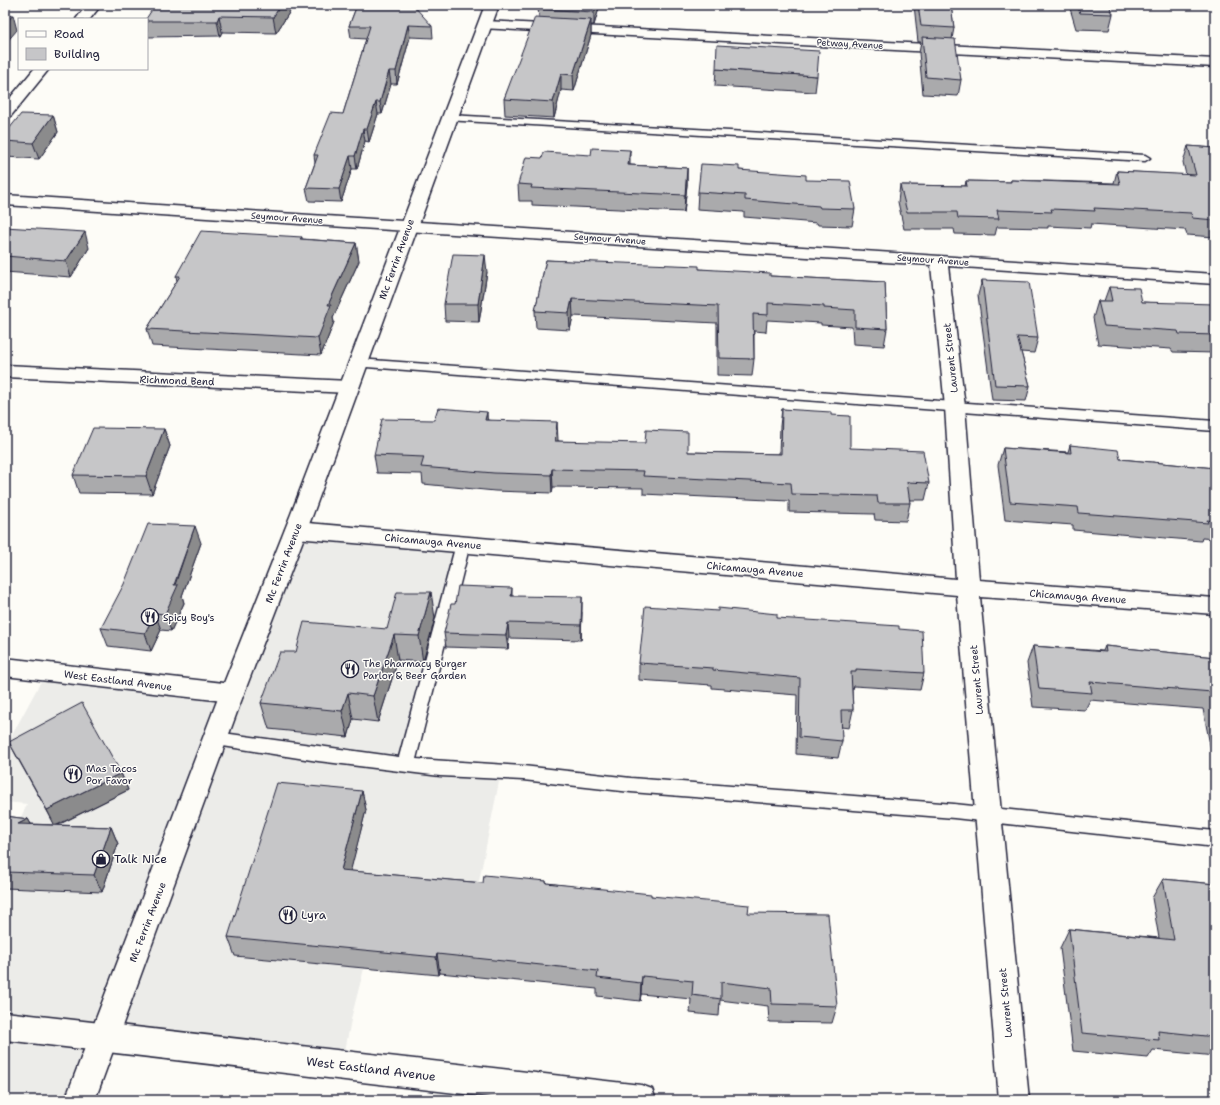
<svg xmlns="http://www.w3.org/2000/svg" width="1220" height="1105" viewBox="0 0 1220 1105" font-family="'Shantell Sans',sans-serif">
	<style>
		.built { fill: #ecece9 }
		.lines { fill: none; stroke-linecap: round; stroke-linejoin: round }
		.service-casing { stroke: #22223b; stroke-width: 3 }
		.minor-casing { stroke: #22223b; stroke-width: 3 }
		.tertiary-casing { stroke: #22223b; stroke-width: 3 }
		.secondary-casing { stroke: #22223b; stroke-width: 3 }
		.service { fill: #fdfcf7; fill-rule: evenodd }
		.minor { fill: #fdfcf7; fill-rule: evenodd }
		.tertiary { fill: #fdfcf7; fill-rule: evenodd }
		.secondary { fill: #fdfcf7; fill-rule: evenodd }
		.wall { fill: #aaaaac; stroke: #22223b }
		.shaded-wall { fill: #8b8b8c; stroke: #22223b }
		.building { fill: #c6c6c8; stroke: #22223b }
		.labels { text-anchor: middle; stroke-width: 3; stroke-linejoin: round; paint-order: stroke }
		.far-street-label { font-size: 9px; fill: #22223b; stroke: #fdfcf7 }
		.street-label { font-size: 10px; fill: #22223b; stroke: #fdfcf7 }
		.poi-label { font-size: 10px; fill: #22223b; stroke: #fdfcf7; text-anchor: start }
		.near-poi-label { font-size: 12px; fill: #22223b; stroke: #fdfcf7; text-anchor: start }
		.near-street-label { font-size: 12px; fill: #22223b; stroke: #fdfcf7 }
	</style>
	<rect width="100%" height="100%" fill="#fdfcf7"/>
	<filter id="ink" filterUnits="userSpaceOnUse"><feTurbulence type="fractalNoise" baseFrequency=".025" numOctaves="2"/><feDisplacementMap in="SourceGraphic" scale="8" xChannelSelector="R" yChannelSelector="G"/><feConvolveMatrix kernelMatrix="1 2 1 2 8 2 1 2 1" color-interpolation-filters="sRGB"/></filter>
	<g filter="url(#ink)">
		<!-- built -->
		<path class="built" d="M296 530 463 544 406 764 501 772 477 891 383 895 352 1015 342 1066 102 1038 80 1100H5V852L27 804 5 802V748L46 672 232 693Z"/>
		<g class="lines">
			<defs>
				<g id="service">
					<path d="M450 115 1145 155 1150 158 1145 161 446 120 445 118Z"/>
					<path d="M358 359 1215 421V431L353 366 351 363 353 360Z"/>
					<path d="M463 539 468 540 470 544 416 759 523 766 631 778 954 804 1215 831V847L954 818 631 792 523 780 440 776 318 761 210 744 208 739 210 734 216 732 399 757 456 544 458 540Z"/>
				</g>
				<g id="minor">
					<path d="M87 5H101L90 19H76Z"/>
					<path d="M485 21 1215 59V67L480 28 478 25 480 22Z"/>
					<path d="M34 69H49L10 117 5 119V104Z"/>
					<path d="M5 195 1215 274V284L948 266 965 407 979 580 1215 598V614L980 597 1029 1100H999L957 595 296 538 288 535 285 530 288 525 296 522 956 579 945 407 931 265 5 205Z"/>
					<path d="M5 365 349 381 356 383 359 387 356 391 349 393 5 377Z"/>
					<path d="M5 658 232 684 241 686 244 693 241 700 232 702 5 676Z"/>
				</g>
				<path id="tertiary" d="M485 5H499L313 514 244 693 95 1100H65L220 693 291 514Z"/>
				<path id="secondary" d="M5 1012 641 1085 652 1089 656 1100H515L5 1040Z"/>
			</defs>
			<!-- service casing -->
			<use href="#service" class="service-casing"/>
			<!-- minor casing -->
			<use href="#minor" class="minor-casing"/>
			<!-- tertiary casing -->
			<use href="#tertiary" class="tertiary-casing"/>
			<!-- secondary casing -->
			<use href="#secondary" class="secondary-casing"/>
			<!-- service -->
			<use href="#service" class="service"/>
			<!-- minor -->
			<use href="#minor" class="minor"/>
			<!-- tertiary -->
			<use href="#tertiary" class="tertiary"/>
			<!-- secondary -->
			<use href="#secondary" class="secondary"/>
		</g>
		<!-- wall -->
		<g class="wall">
			<path d="M155 5H294L276 33 222 32 220 36 148 37 147 31V19Z"/>
			<path d="M357 5 432 26 433 38 410 37 397 84H391L382 114H378L369 142 365 141 357 169H352L341 202 309 201 306 188 315 163 314 155 343 114 366 39 351 38 349 26Z"/>
			<path d="M600 5 594 25H591V35L574 91 561 90 554 118 505 115 504 99 539 17 538 9Z"/>
			<path d="M914 5H951L954 28 952 39 961 80 958 96 923 94 919 53 921 42H918Z"/>
			<path d="M1069 5H1109L1113 14 1109 30 1076 29Z"/>
			<path d="M716 69 817 76 815 92 715 86Z"/>
			<path d="M53 115 58 132 39 159 5 157V134Z"/>
			<path d="M1188 146 1215 148V237L1187 235 1185 230 1091 224 1090 228 1048 226V228L997 227 995 235 955 234 954 229H904L898 202 900 185 965 186 966 181 1011 182V180L1114 183 1117 171 1186 175 1183 162Z"/>
			<path d="M630 165 687 168V185L684 212 532 205V201H519L518 184Z"/>
			<path d="M739 170 806 180 855 209 852 226 818 225 817 223 744 217V212L697 209 698 192Z"/>
			<path d="M5 227 89 248 71 277 5 272Z"/>
			<path d="M302 237V239L356 243 359 261 333 318 334 322 321 355 152 346 147 329 177 281 176 276Z"/>
			<path d="M546 260 699 269 770 276 885 282 887 329 884 346 853 344 852 327 821 325V323L767 320 766 332 754 331V359L752 376 717 375V323L573 316 570 330 536 328 535 311Z"/>
			<path d="M487 272 479 322 445 321 444 304Z"/>
			<path d="M982 280 1038 338 1034 353 1021 352 1030 386 1026 401 992 400 978 295Z"/>
			<path d="M1109 287 1142 302 1215 307V353L1173 352 1171 349 1098 344 1093 318 1098 301H1104Z"/>
			<path d="M782 409 831 415 850 448 929 483 925 500H909L910 503 906 521 875 520 874 514 789 512V501L643 494V488L553 487 552 493 495 491 423 484 422 474 377 473 374 455 434 420H488L558 440V441L688 452 779 454 780 426Z"/>
			<path d="M164 429 170 446 152 494 79 493 73 475Z"/>
			<path d="M1070 445 1120 459 1215 468V539L1202 538 1201 541 1073 530V525L1005 520 998 465 1003 448 1068 452Z"/>
			<path d="M201 543 182 596 184 603 171 631 161 630 151 651 108 646 101 628Z"/>
			<path d="M512 588V596L582 612 581 640 509 638 508 649 446 647 444 633 455 604Z"/>
			<path d="M435 618 423 662 398 660 378 722 353 719 348 737 269 729 261 703 296 652 387 629Z"/>
			<path d="M777 618 924 673 920 690 854 686 853 689H852L853 710 849 728 841 727 842 741 838 758 796 754 797 695 712 688V685L639 680V663Z"/>
			<path d="M1033 646 1103 651 1105 646 1215 657V751L1211 750 1203 709 1090 700 1085 710 1033 707 1027 663Z"/>
			<path d="M9 742 121 773 128 790 58 825 111 827 118 844 102 892 5 888V816L28 819 31 824 55 825 18 759Z"/>
			<path d="M362 791 366 810 350 871 483 883 546 881V883L651 896 748 913 837 1006 832 1023 769 1022 768 1006 720 1000 719 1016 690 1013 691 999 641 994 640 1001 597 996V989L440 973 439 975 235 956 228 937Z"/>
			<path d="M1163 879 1215 884V1056L1153 1050 1148 1058 1073 1051 1060 948 1069 929 1159 938 1152 898Z"/>
		</g>
		<!-- shaded-wall -->
		<g class="shaded-wall">
			<path d="M281 5H294L276 33 273 17Z"/>
			<path d="M596 5H600L594 25V12Z"/>
			<path d="M13 15 17 30 5 44V24Z"/>
			<path d="M219 16 222 32 220 36 217 21Z"/>
			<path d="M591 20V35L574 91 573 75Z"/>
			<path d="M408 25 410 37 397 84 396 71Z"/>
			<path d="M389 71 391 84 382 114 380 102Z"/>
			<path d="M561 74V90L554 118 553 102Z"/>
			<path d="M376 102 378 114 369 142 367 129Z"/>
			<path d="M53 115 58 132 39 159 33 143Z"/>
			<path d="M363 129 365 141 357 169 355 156Z"/>
			<path d="M630 150V167L628 165Z"/>
			<path d="M350 156 352 169 341 202 339 189Z"/>
			<path d="M687 168V185L684 212 685 195Z"/>
			<path d="M85 232 89 248 71 277 66 261Z"/>
			<path d="M356 243 359 261 333 318 334 322 321 355 318 338 328 305Z"/>
			<path d="M485 255 487 272 479 322 478 304Z"/>
			<path d="M572 299 573 316 570 330 569 313Z"/>
			<path d="M487 412 488 430 485 420Z"/>
			<path d="M557 422 558 440 556 459 555 441Z"/>
			<path d="M164 429 170 446 152 494 146 476Z"/>
			<path d="M552 469 553 487 552 493 551 475Z"/>
			<path d="M195 526 201 543 182 596 184 603 171 631 165 614Z"/>
			<path d="M431 592 435 618 423 662 419 636Z"/>
			<path d="M582 597V612L581 640V625Z"/>
			<path d="M155 613 161 630 151 651 145 633Z"/>
			<path d="M508 623 509 638 508 649 506 635Z"/>
			<path d="M394 635 398 660 378 722 373 696Z"/>
			<path d="M348 693 353 719 348 737 342 711Z"/>
			<path d="M121 773 128 790 55 826 47 810Z"/>
			<path d="M362 791 366 810 346 889 341 870Z"/>
			<path d="M28 819 37 835 18 824Z"/>
			<path d="M111 827 118 844 102 892 94 875Z"/>
			<path d="M437 954 440 973 439 975 436 957Z"/>
			<path d="M642 976 641 994 640 1001 641 983Z"/>
		</g>
		<!-- building -->
		<g class="building">
			<path d="M155 5H281L273 17 219 16 217 21H147V19H146Z"/>
			<path d="M357 5H413L432 26 408 25 396 71H389L380 102H376L367 129H363L355 156H350L339 189 306 188 318 155H314L331 113 343 114 370 26H349Z"/>
			<path d="M540 5H596L594 12 538 9Z"/>
			<path d="M918 5H951L954 28 921 26Z"/>
			<path d="M1077 5H1109L1113 14 1080 13Z"/>
			<path d="M5 15H13L5 24Z"/>
			<path d="M535 17 591 20 573 75 561 74 553 102 504 99Z"/>
			<path d="M922 37 955 39 961 80 926 77Z"/>
			<path d="M717 45 819 51 817 76 716 69Z"/>
			<path d="M21 114 53 115 33 143 5 141V134Z"/>
			<path d="M1188 146 1215 148V220L1192 218 1191 213 1094 208 1095 211 1051 209 1052 212 997 210 999 219 958 218 957 212H907L900 185 967 186 966 181 1011 182V180L1120 184 1117 171 1196 175Z"/>
			<path d="M592 148 630 150 628 165 687 168 685 195 531 188 532 185 518 184 526 157 542 158 544 152 591 155Z"/>
			<path d="M701 164 739 166V170L806 175V180L850 181 855 209 820 208 819 206 745 200V195L698 192Z"/>
			<path d="M5 227 85 232 66 261 5 256Z"/>
			<path d="M201 231 302 237 300 239 356 243 328 305H331L318 338 147 329 180 276H176Z"/>
			<path d="M453 254 485 255 478 304H444Z"/>
			<path d="M546 260 699 266V269L770 273V276L885 282 887 329 855 327V310L824 308V306L768 303V315L753 314 754 359 719 358 718 306 572 299 569 313 535 311Z"/>
			<path d="M982 280 1029 282 1038 338 1017 337 1030 386 995 385Z"/>
			<path d="M1109 287 1139 288 1142 302 1214 304 1215 307V335L1179 334 1178 331 1104 326 1098 301H1112Z"/>
			<path d="M438 408 487 412 485 420 557 422 555 441 645 443 646 430 688 432V452L781 454 782 409 831 412V415L850 416V448L923 451 929 483 907 482 910 503H878L877 496 792 494 791 483 643 476 644 471 552 469 551 475 494 473 421 467 424 457 374 455 382 419 434 420Z"/>
			<path d="M93 428 164 429 146 476 73 475Z"/>
			<path d="M1070 445 1118 450 1120 459 1215 468V521L1207 520 1208 523 1079 513 1078 507 1010 502 1003 448 1071 453Z"/>
			<path d="M148 524 195 526 174 585H178L165 614 155 613 145 633 101 628 124 584Z"/>
			<path d="M458 586 512 588 511 596 582 597 581 625 508 623 506 635 444 633 451 604H455Z"/>
			<path d="M397 592H431L419 636 394 635 373 696 348 693 342 711 261 703 280 652H296L304 622 387 629Z"/>
			<path d="M645 606 718 611V608L777 614V618L899 626V629L922 631 924 673 856 669V672H851L853 710H841L842 741 799 737 800 678 713 670V668L639 663Z"/>
			<path d="M1033 646 1106 652 1105 646 1215 657V709L1212 692 1090 682 1092 693 1039 689Z"/>
			<path d="M82 703 121 773 47 810 9 742Z"/>
			<path d="M277 783 362 791 341 870 483 883 484 875 546 881V883L651 894V896L749 905 748 913 828 914 837 1006 772 1004 771 988 721 982V999L692 995 693 981 642 976 641 983 597 978 598 971 437 954 436 957 228 937Z"/>
			<path d="M5 816 28 819 18 824 111 827 94 875 5 872Z"/>
			<path d="M1163 879 1215 884V1037L1158 1031 1159 1040 1082 1033 1069 929 1174 940Z"/>
			<path d="M136 1098 152 1100H136Z"/>
		</g>
	</g>
	<!-- icons -->
	<defs>
		<symbol id="restaurant-ring" viewBox="-11 -11 22 22"><circle r="9.5" fill="#fdfcf7" stroke="#22223b" stroke-width="1.5"/><path d="M-5-6h1v4h1v-4h1v4h1v-4h1v5L-1.5 .5V6h-2V.5L-5-1ZM5-6V6H3V1.5H1.5Q1.5-4 5-6Z" fill="#22223b"/></symbol>
		<symbol id="shop-ring" viewBox="-11 -11 22 22"><circle r="9.5" fill="#fdfcf7" stroke="#22223b" stroke-width="1.5"/><path d="M-5-2.5h2.3a2.7 3.5 0 0 1 5.4 0H5L5.5 6h-11ZM-1.5-2.5h3a1.5 2.3 0 0 0-3 0Z" fill="#22223b"/></symbol>
	</defs>
	<g fill-rule="evenodd">
		<use href="#restaurant-ring" x="140" y="607" width="20" height="20"/>
		<use href="#restaurant-ring" x="340" y="659" width="20" height="20"/>
		<use href="#restaurant-ring" x="63" y="764" width="20" height="20"/>
		<use href="#shop-ring" x="91" y="849" width="20" height="20"/>
		<use href="#restaurant-ring" x="278" y="905" width="20" height="20"/>
	</g>
	<g class="labels">
		<!-- far-street labels -->
		<g class="far-street-label">
			<text transform="translate(850 44) rotate(3)" y="3">Petway Avenue</text>
			<text transform="translate(287 218) rotate(4)" y="3">Seymour Avenue</text>
			<text transform="translate(610 239) rotate(4)" y="3">Seymour Avenue</text>
			<text transform="translate(933 260) rotate(4)" y="3">Seymour Avenue</text>
		</g>
		<!-- street labels -->
		<g class="street-label">
			<text transform="translate(396 259) rotate(-70)" y="4">Mc Ferrin Avenue</text>
			<text transform="translate(950 358) rotate(-96)" y="4">Laurent Street</text>
			<text transform="translate(177 380) rotate(2)" y="4">Richmond Bend</text>
			<text transform="translate(433 541) rotate(5)" y="4">Chicamauga Avenue</text>
			<text transform="translate(283 563) rotate(-69)" y="4">Mc Ferrin Avenue</text>
			<text transform="translate(755 569) rotate(5)" y="4">Chicamauga Avenue</text>
			<text transform="translate(1078 596) rotate(4)" y="4">Chicamauga Avenue</text>
			<text transform="translate(118 680) rotate(7)" y="4">West Eastland Avenue</text>
			<text transform="translate(976 680) rotate(-95)" y="4">Laurent Street</text>
			<text transform="translate(147 922) rotate(-69)" y="4">Mc Ferrin Avenue</text>
			<text transform="translate(1005 1003) rotate(-95)" y="4">Laurent Street</text>
		</g>
		<!-- poi labels -->
		<g class="poi-label">
			<text x="163" y="621">Spicy Boy's</text>
			<text x="363" y="667">The Pharmacy Burger<tspan x="363" dy="12">Parlor &amp; Beer Garden</tspan></text>
			<text x="86" y="772">Mas Tacos<tspan x="86" dy="12">Por Favor</tspan></text>
		</g>
		<!-- near-poi labels -->
		<g class="near-poi-label">
			<text x="114" y="863">Talk Nice</text>
			<text x="301" y="919">Lyra</text>
		</g>
		<!-- near-street labels -->
		<g class="near-street-label">
			<text transform="translate(371 1069) rotate(7)" y="4">West Eastland Avenue</text>
		</g>
	</g>
	<!-- margin -->
	<rect width="1220" height="1105" fill="none" stroke="#fdfcf7" stroke-width="20"/>
	<rect x="10" y="10" width="1200" height="1085" fill="none" stroke="#22223b" stroke-width="1.5" filter="url(#ink)"/>
	<!-- legend -->
	<rect x="18" y="18" width="130" height="52" fill="#fdfcf7" stroke="#a5a5ac"/>
	<rect x="26" y="31" width="20" height="6" fill="#fdfcf7" stroke="#a5a5ac"/>
	<text x="54" y="38" font-size="12" fill="#22223b">Road</text>
	<rect x="26" y="48" width="20" height="12" fill="#c6c6c8" stroke="#a5a5ac"/>
	<text x="54" y="58" font-size="12" fill="#22223b">Building</text>
</svg>
